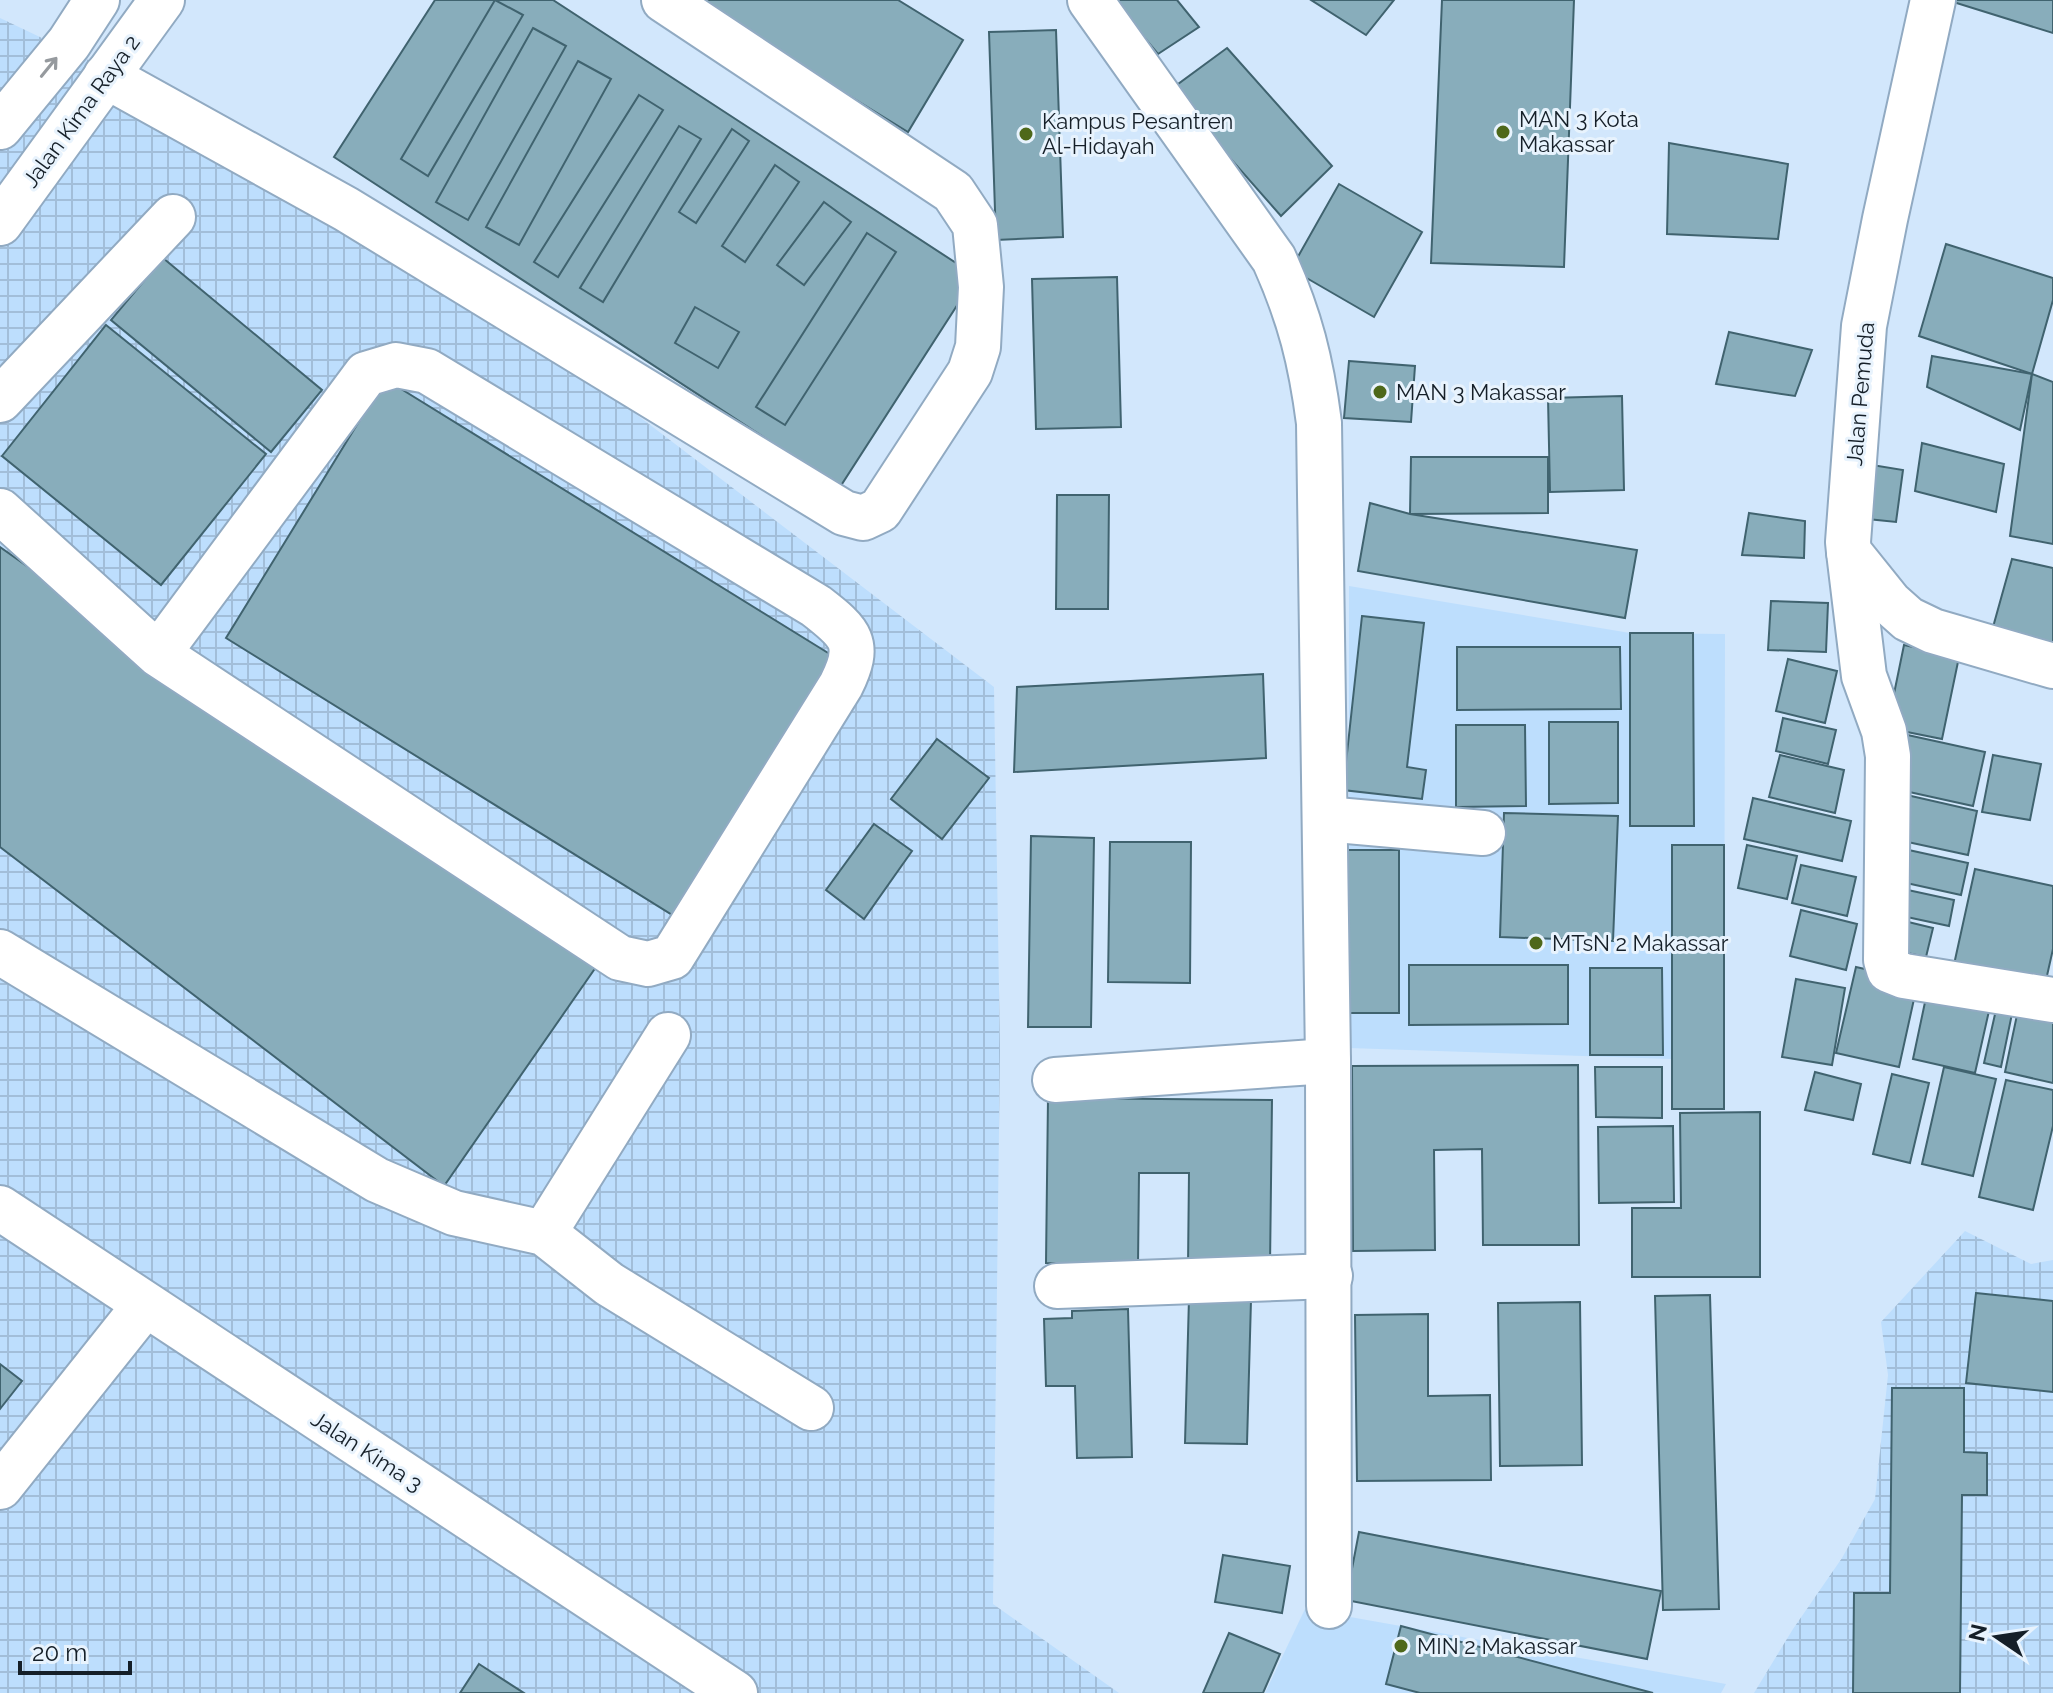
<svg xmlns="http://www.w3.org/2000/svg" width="2053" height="1693" viewBox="0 0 2053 1693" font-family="Raleway,sans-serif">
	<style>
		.built { fill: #bddefd }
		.industrial { fill: url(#industrial-grid) }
		.building { fill: #88adbb; stroke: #40636f; stroke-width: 2 }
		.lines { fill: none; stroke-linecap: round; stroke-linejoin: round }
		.minor-casing { stroke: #91aac2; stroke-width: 48 }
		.minor { stroke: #fff; stroke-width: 44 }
		.oneway { stroke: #969a9e }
		.poi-dot { fill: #4e681a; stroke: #e8f3fd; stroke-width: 3 }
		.labels { text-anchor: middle; stroke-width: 6; stroke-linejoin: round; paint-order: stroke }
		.street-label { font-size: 22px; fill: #151f28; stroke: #e8f3fd }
		.poi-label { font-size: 22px; fill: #151f28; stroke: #e8f3fd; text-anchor: start }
	</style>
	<defs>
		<pattern id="industrial-grid" width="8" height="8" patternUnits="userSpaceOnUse" patternTransform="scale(2)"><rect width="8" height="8" fill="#bddefd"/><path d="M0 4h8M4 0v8" fill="none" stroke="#a2bed9"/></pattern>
	</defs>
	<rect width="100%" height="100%" fill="#d2e7fc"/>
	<!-- built -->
	<g class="built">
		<path d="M1349 586 1630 633 1725 634 1724 1109H1672V1059L1349 1048Z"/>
		<path d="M1305 1609 1726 1684 1721 1693H1265Z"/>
	</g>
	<!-- industrial -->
	<g class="industrial">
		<path d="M0 18 145 87 540 341 994 687 1000 1051 993 1604 1119 1693H0Z"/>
		<path d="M1965 1231 2031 1264 2053 1260V1693H1754L1793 1629 1842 1558 1875 1499 1888 1375 1881 1322Z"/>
	</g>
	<!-- building -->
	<g class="building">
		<path d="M435 0H553L976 276 840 487 334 157Z"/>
		<path d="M495 0 523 15 428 176 401 159Z"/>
		<path d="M693 0H898L963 40 908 132Z"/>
		<path d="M1113 0H1177L1199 27 1158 54Z"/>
		<path d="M1311 0H1394L1366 35Z"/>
		<path d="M1442 0H1574L1564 267 1431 263Z"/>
		<path d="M1947 0H2053V33Z"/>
		<path d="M533 28 566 46 468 220 436 202Z"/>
		<path d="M1056 30 1063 237 996 240 989 32Z"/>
		<path d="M1227 48 1332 166 1281 216 1170 90Z"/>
		<path d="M578 61 611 79 519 245 486 227Z"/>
		<path d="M639 95 663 110 558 277 534 262Z"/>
		<path d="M679 126 701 139 603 302 580 288Z"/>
		<path d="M732 129 749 141 696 223 679 212Z"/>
		<path d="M1669 143 1788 164 1778 239 1667 234Z"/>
		<path d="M775 165 799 182 745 262 722 246Z"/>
		<path d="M1339 184 1422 232 1374 317 1291 269Z"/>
		<path d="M824 202 851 222 804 285 777 265Z"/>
		<path d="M867 233 896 252 785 425 756 407Z"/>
		<path d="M1946 244 2053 278V300L2032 374 1919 336Z"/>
		<path d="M163 258 322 390 271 452 111 320Z"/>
		<path d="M1117 277 1121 427 1036 429 1032 279Z"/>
		<path d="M695 307 739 332 718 368 675 343Z"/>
		<path d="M106 325 266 454 161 585 2 456Z"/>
		<path d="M1729 332 1812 350 1795 396 1716 384Z"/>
		<path d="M1932 356 2032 374 2020 430 1927 387Z"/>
		<path d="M1349 361 1415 366 1411 422 1344 418Z"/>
		<path d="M2032 374 2053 382V544L2010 536Z"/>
		<path d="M385 379 833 656 674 916 226 638Z"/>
		<path d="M1622 396 1624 490 1550 492 1548 398Z"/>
		<path d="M1922 443 2004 464 1996 512 1915 491Z"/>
		<path d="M1411 457H1548V513L1410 514Z"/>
		<path d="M1866 464 1903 470 1896 522 1858 518Z"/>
		<path d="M1057 495H1109L1108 609H1056Z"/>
		<path d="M1370 503 1410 514 1637 550 1625 618 1358 571Z"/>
		<path d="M1749 513 1805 521 1804 558 1742 555Z"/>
		<path d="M0 547 596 967 444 1186 0 847Z"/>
		<path d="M2012 559 2053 568V645H1988Z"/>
		<path d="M1771 601 1828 603 1826 652 1768 650Z"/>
		<path d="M1362 616 1424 623 1407 767 1426 770 1422 799 1343 790Z"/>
		<path d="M1630 633H1693L1694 826H1630Z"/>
		<path d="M1904 645 1959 657 1942 739 1887 728Z"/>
		<path d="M1457 647H1620L1621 709 1457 710Z"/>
		<path d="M1788 659 1837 671 1825 723 1776 711Z"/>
		<path d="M1263 674 1266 758 1014 772 1017 687Z"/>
		<path d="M1783 718 1836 730 1828 764 1776 751Z"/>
		<path d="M1549 722H1618V803L1549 804Z"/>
		<path d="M1456 725H1525L1526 806 1456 807Z"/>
		<path d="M1903 734 1985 752 1973 806 1891 788Z"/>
		<path d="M937 739 989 778 942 839 891 799Z"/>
		<path d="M1780 755 1844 770 1835 813 1769 797Z"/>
		<path d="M1993 755 2041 764 2030 820 1982 812Z"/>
		<path d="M1898 793 1977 811 1968 855 1889 838Z"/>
		<path d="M1753 798 1851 821 1842 861 1744 839Z"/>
		<path d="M1504 813 1618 816 1613 941 1500 937Z"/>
		<path d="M874 824 912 851 864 919 826 890Z"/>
		<path d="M1031 836 1094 838 1091 1027H1028Z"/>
		<path d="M1110 842H1191L1190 983 1108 982Z"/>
		<rect x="1672" y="845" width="52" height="264"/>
		<path d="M1747 845 1797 856 1787 899 1738 888Z"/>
		<path d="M1895 847 1968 863 1961 895 1888 879Z"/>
		<rect x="1340" y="850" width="59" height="163"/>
		<path d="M1801 865 1856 877 1847 916 1792 903Z"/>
		<path d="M1975 869 2053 886V949L2044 989 1953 969Z"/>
		<path d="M1894 887 1954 900 1949 926 1888 913Z"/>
		<path d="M1801 910 1857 924 1846 970 1790 956Z"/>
		<path d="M1900 920 1933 928 1926 957 1893 950Z"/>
		<path d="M1409 965H1568V1024L1409 1025Z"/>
		<path d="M1856 967 1918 981 1899 1067 1836 1053Z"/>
		<path d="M1590 968H1662L1663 1055H1590Z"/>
		<path d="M1796 979 1845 988 1832 1065 1782 1057Z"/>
		<path d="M1928 988 1991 1002 1975 1073 1913 1059Z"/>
		<path d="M2021 996 2053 1003V1083L2005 1072Z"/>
		<path d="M1998 1001 2014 1004 2001 1067 1984 1063Z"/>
		<path d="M1578 1065 1579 1245H1483L1482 1149 1434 1150 1435 1250 1353 1251 1352 1066Z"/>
		<path d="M1595 1067H1662V1118L1596 1117Z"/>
		<path d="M1944 1067 1996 1079 1973 1176 1922 1164Z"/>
		<path d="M1815 1072 1861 1084 1853 1120 1805 1110Z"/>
		<path d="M1892 1074 1929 1083 1910 1163 1873 1154Z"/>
		<path d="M2006 1080 2053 1090V1126L2033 1210 1979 1197Z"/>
		<path d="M1048 1098 1272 1100 1270 1266H1188L1189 1173H1139L1138 1265 1046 1263Z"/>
		<path d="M1760 1112V1277H1632V1208H1681L1680 1113Z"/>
		<path d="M1673 1126 1674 1202 1599 1203 1598 1127Z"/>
		<path d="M1976 1293 2053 1301V1392L1966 1383Z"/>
		<path d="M1710 1295 1719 1609 1663 1610 1655 1296Z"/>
		<path d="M1189 1298 1251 1300 1247 1444 1185 1443Z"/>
		<path d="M1580 1302 1582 1465 1500 1466 1498 1303Z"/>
		<path d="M1128 1309 1132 1457 1077 1458 1075 1386H1046L1044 1319 1072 1318V1311Z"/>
		<path d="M1428 1314V1396L1490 1395 1491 1480 1357 1481 1355 1315Z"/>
		<path d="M0 1364 22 1381 0 1409Z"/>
		<path d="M1892 1388H1964V1452L1987 1453V1495H1962L1960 1693H1853L1854 1593H1890Z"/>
		<path d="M1359 1532 1661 1591 1647 1659 1346 1600Z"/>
		<path d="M1223 1555 1290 1566 1282 1613 1215 1602Z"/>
		<path d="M1401 1626 1653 1693H1420L1386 1684Z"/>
		<path d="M1229 1633 1280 1654 1263 1693H1203Z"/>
		<path d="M479 1664 524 1693H460Z"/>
	</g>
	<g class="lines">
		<defs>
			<g id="minor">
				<path d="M1090 0 1274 259C1300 317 1311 361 1319 423L1328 1061 1329 1606"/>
				<path d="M1933 0 1885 219 1864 326 1848 542 1849 552 1890 603 1908 619 1933 631 2053 666"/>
				<path d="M106 76 346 209 844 513 863 518 880 510 970 372 978 347 981 287 975 225 953 192 664 0"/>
				<path d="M0 127 69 43 97 0"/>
				<path d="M0 223 162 0"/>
				<path d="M0 400 173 217"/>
				<path d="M0 511 158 654 620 958 648 964 672 957 841 685C862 643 851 633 816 606L427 371 396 365 366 374 158 654"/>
				<path d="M1849 552 1864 676 1884 731 1888 756 1886 960 1889 970 1904 976 2053 1000"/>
				<path d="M1325 819 1483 833"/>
				<path d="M0 952 377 1180 454 1213 544 1233 609 1284 811 1408"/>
				<path d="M1055 1080 1328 1061"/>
				<path d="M0 1208 735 1693"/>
				<path d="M544 1233 668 1035"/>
				<path d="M1057 1286 1330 1276"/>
				<path d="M0 1487 145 1305"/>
			</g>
		</defs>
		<!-- minor casing -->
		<use href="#minor" class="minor-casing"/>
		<!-- minor -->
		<use href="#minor" class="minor"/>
	</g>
	<!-- one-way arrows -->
	<defs><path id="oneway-shaft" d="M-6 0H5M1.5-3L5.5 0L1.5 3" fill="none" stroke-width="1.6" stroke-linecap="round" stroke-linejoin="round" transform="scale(2)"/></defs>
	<use class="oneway" href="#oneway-shaft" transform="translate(49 67) rotate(-51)"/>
	<!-- markers -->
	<g class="poi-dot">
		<circle cx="1503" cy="132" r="8"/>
		<circle cx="1026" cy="134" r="8"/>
		<circle cx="1380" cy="392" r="8"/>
		<circle cx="1536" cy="943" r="8"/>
		<circle cx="1401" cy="1646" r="8"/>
	</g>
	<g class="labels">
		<!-- street labels -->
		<g class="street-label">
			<text transform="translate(81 111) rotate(-54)" y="8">Jalan Kima Raya 2</text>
			<text transform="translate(1860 394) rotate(-85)" y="8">Jalan Pemuda</text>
			<text transform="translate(367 1451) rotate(33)" y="8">Jalan Kima 3</text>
		</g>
		<!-- poi labels -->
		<g class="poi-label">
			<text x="1519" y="127">MAN 3 Kota<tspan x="1519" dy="25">Makassar</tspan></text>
			<text x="1042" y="129">Kampus Pesantren<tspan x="1042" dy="25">Al-Hidayah</tspan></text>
			<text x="1396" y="400">MAN 3 Makassar</text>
			<text x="1552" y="951">MTsN 2 Makassar</text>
			<text x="1417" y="1654">MIN 2 Makassar</text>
		</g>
	</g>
	<!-- north arrow -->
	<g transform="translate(1997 1637) rotate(283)" stroke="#e8f3fd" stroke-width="6" paint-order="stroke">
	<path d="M0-6L14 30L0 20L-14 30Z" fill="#151f28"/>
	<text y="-12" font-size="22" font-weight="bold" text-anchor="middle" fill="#151f28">N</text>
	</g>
	<!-- scale -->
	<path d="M20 1661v12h110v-12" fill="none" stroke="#151f28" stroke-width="4"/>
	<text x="32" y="1661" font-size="24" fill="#151f28" stroke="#e8f3fd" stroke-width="6" paint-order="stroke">20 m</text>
</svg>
